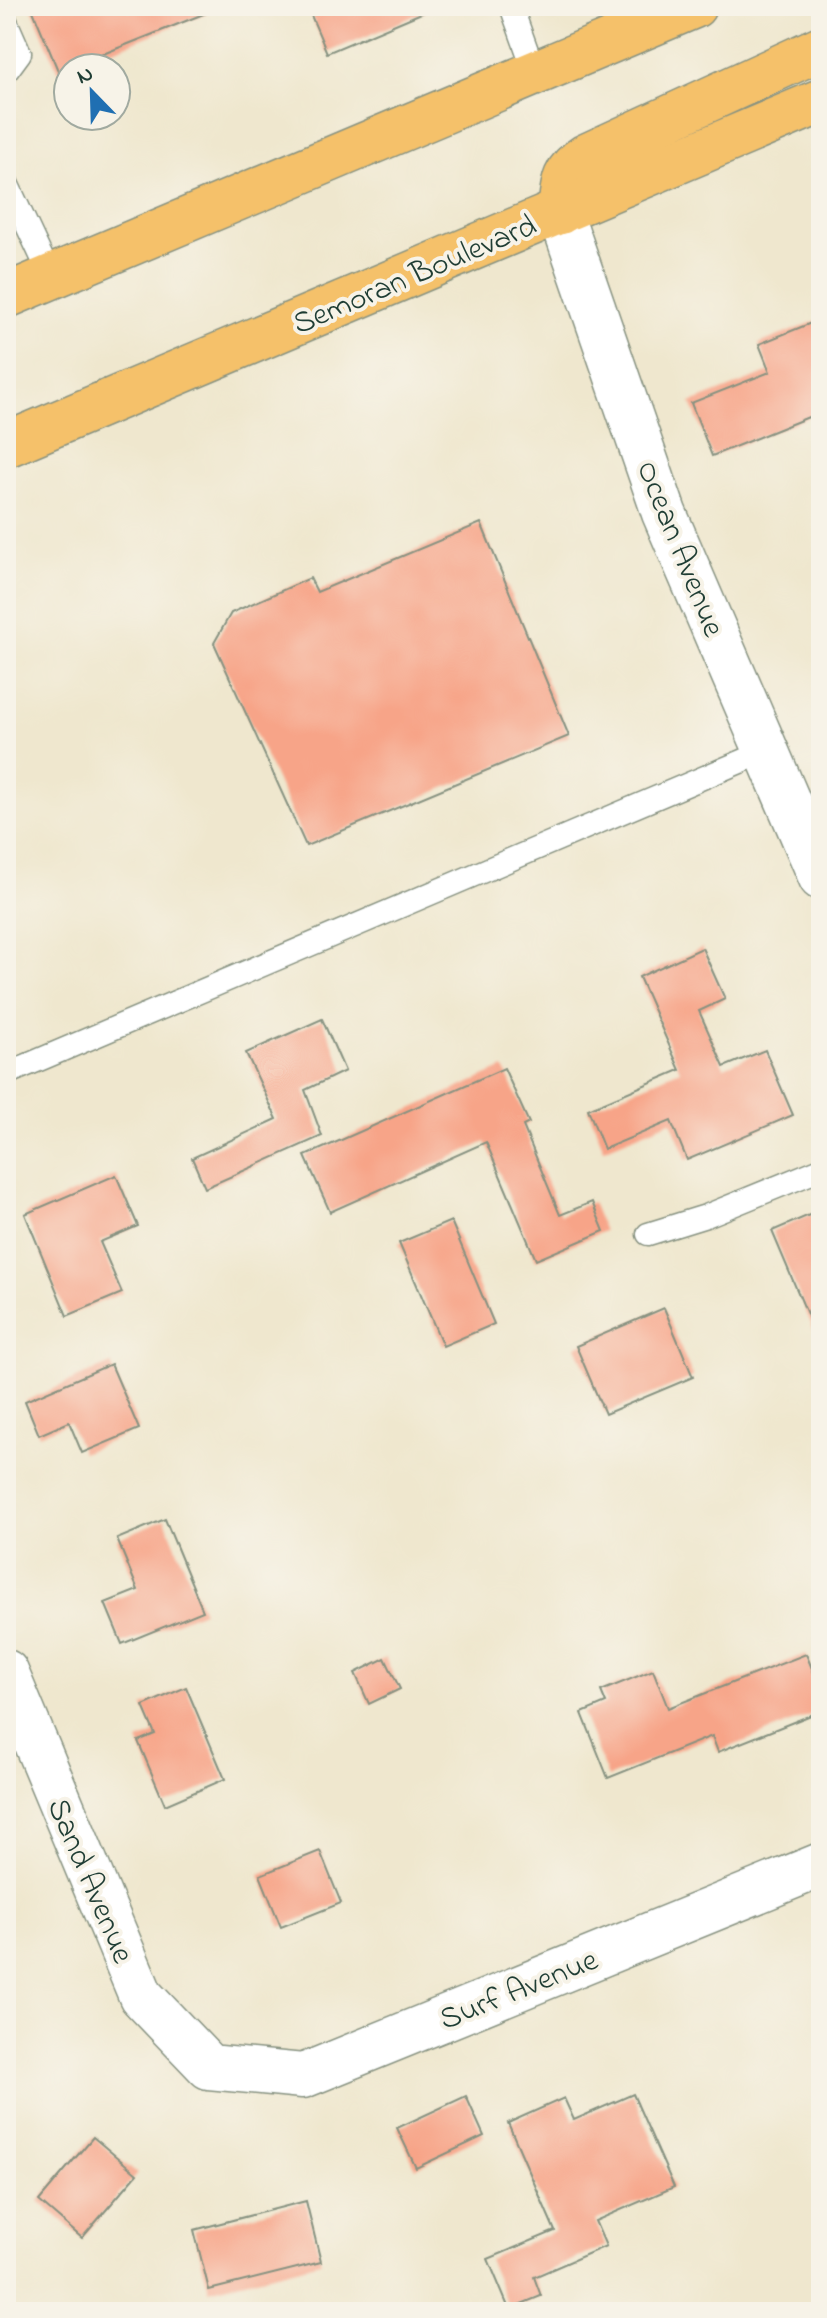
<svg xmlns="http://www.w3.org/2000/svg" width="827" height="2318" viewBox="0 0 827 2318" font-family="'Indie Flower',sans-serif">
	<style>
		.building { fill: #f7a488 }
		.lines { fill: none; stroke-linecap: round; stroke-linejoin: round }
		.service-casing { stroke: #879281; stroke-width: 25 }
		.minor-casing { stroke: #879281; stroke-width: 47 }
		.primary-casing { stroke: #879281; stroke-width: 47 }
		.service { stroke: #fff; stroke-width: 22 }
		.minor { stroke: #fff; stroke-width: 44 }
		.primary { stroke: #f5c16b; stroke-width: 44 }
		.labels { text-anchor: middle; stroke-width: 8; stroke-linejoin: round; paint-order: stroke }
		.street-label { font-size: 32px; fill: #1f3d34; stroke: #f7f3e8 }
	</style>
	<rect width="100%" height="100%" fill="#f7f3e8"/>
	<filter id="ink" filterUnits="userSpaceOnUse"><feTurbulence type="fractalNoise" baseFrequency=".0125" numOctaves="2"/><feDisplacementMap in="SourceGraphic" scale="16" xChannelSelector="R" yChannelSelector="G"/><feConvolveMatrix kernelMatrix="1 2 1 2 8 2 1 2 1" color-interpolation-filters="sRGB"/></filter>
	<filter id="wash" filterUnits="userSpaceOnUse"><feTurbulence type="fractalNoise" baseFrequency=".006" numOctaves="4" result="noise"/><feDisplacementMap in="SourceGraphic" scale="32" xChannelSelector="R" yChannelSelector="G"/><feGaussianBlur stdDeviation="1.8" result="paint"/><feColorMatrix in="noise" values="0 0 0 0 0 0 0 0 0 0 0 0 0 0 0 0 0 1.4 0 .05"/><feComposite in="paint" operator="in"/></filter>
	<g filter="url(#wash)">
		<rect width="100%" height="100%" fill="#efe7ce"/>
		<g id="blocks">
			<!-- building -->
			<g class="building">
				<path d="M31 6H221V7L68 68 59 73Z"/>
				<path d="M307 6H438L327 53Z"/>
				<path d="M821 319V412L712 456 691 403 770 372 759 344Z"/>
				<path d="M481 523 569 736 306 846 214 643 231 613 310 578 317 592Z"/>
				<path d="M702 948 725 999 699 1011 724 1067 765 1050 793 1115 687 1160 671 1121 604 1149 588 1109 680 1070 639 977Z"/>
				<path d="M322 1019 345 1071 305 1090 322 1136 205 1188 192 1158 277 1119 246 1053Z"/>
				<path d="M504 1068 529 1123 523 1126 560 1215 592 1202 604 1231 536 1260 486 1142 330 1212 305 1156Z"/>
				<path d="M116 1175 138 1226 100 1242 122 1293 67 1316 25 1214Z"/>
				<path d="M821 1210V1347L772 1231Z"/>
				<path d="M451 1221 494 1324 443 1346 399 1243Z"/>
				<path d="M664 1308 693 1377 605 1414 576 1346Z"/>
				<path d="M111 1364 139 1429 82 1453 69 1422 39 1435 25 1401Z"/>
				<path d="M165 1519 203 1611 122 1644 105 1603 138 1590 117 1539Z"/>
				<path d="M806 1654 821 1690V1711L718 1752 712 1736 608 1778 582 1713 606 1703 601 1691 653 1670 668 1708Z"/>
				<path d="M385 1658 400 1689 369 1704 355 1673Z"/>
				<path d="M186 1687 225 1779 165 1805 138 1741 155 1734 143 1706Z"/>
				<path d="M320 1851 341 1903 281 1927 260 1875Z"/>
				<path d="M633 2094 674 2187 595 2221 606 2246 534 2277 541 2296 509 2309 488 2259 555 2231 508 2123 564 2098 574 2120Z"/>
				<path d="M466 2096 484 2136 416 2168 397 2128Z"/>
				<path d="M93 2137 137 2174 82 2238 39 2201Z"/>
				<path d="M306 2201 321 2262 209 2290 194 2230Z"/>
			</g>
		</g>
	</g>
	<g filter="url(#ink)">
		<use href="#blocks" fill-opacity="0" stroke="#879281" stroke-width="2"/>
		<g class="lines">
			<defs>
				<g id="service">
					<path d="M511 6 535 73"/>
					<path d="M6 21 20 53 6 72"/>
					<path d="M6 181 51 277"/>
					<path d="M6 1074 766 751"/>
					<path d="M648 1234 706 1216 821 1169"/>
				</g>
				<g id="minor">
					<path d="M560 212 664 513 821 878"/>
					<path d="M6 1672 141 1996 209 2067 303 2076 821 1865"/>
				</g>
				<g id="primary">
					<path d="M560 212C563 185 562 171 586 156L821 48"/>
					<path d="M6 296 694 6"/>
					<path d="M6 445 821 101"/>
				</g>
			</defs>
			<!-- service casing -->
			<use href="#service" class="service-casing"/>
			<!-- minor casing -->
			<use href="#minor" class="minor-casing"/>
			<!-- primary casing -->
			<use href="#primary" class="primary-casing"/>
			<!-- service -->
			<use href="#service" class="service"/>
			<!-- minor -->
			<use href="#minor" class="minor"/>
			<!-- primary -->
			<use href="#primary" class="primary"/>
		</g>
	</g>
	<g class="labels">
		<!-- street labels -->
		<g class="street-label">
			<text transform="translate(414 273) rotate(-23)" y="11">Semoran Boulevard</text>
			<text transform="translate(682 548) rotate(68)" y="11">Ocean Avenue</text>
			<text transform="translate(92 1880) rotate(67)" y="11">Sand Avenue</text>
			<text transform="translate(518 1988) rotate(-22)" y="11">Surf Avenue</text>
		</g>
	</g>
	<!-- margin -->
	<rect width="827" height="2318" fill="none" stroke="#f7f3e8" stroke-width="32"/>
	<!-- north arrow -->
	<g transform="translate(92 92) rotate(337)"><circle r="38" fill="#f7f3e8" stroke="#a1aaa0" stroke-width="2"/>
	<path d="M0-6L14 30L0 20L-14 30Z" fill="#1f6fb2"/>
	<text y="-12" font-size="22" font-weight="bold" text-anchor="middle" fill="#1f3d34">N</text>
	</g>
</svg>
